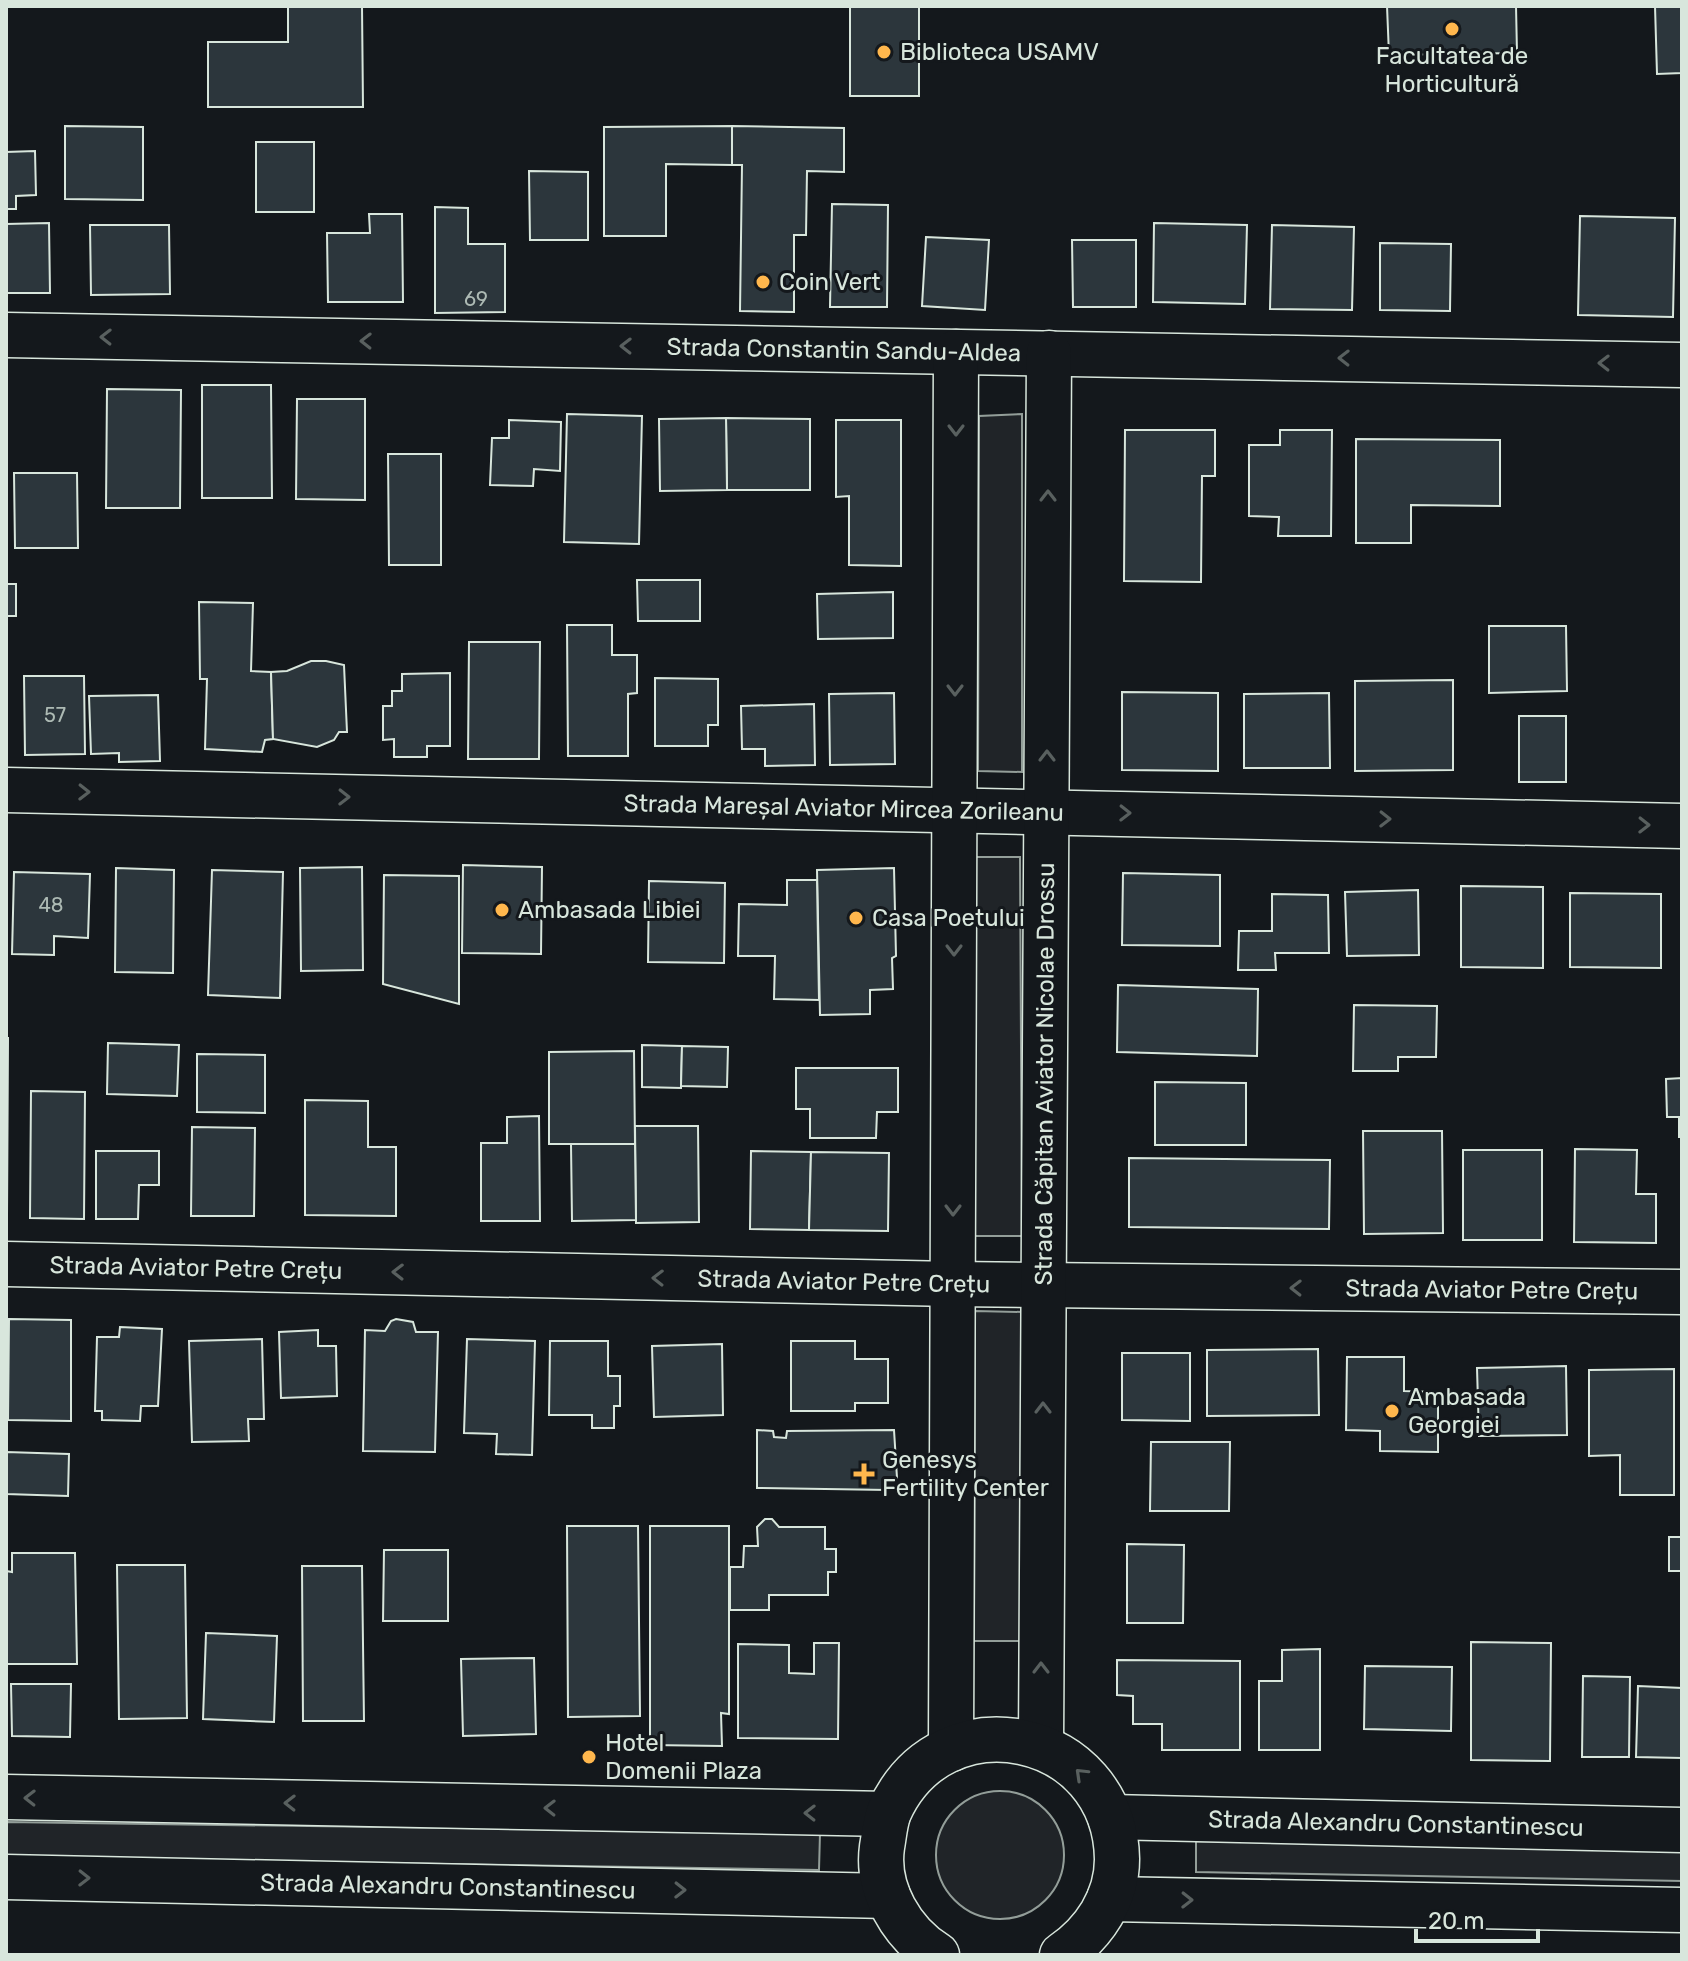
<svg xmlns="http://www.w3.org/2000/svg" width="1688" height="1961" viewBox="0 0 1688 1961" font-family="Rubik,sans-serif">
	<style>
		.green { fill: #202428; stroke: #939e99; stroke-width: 2 }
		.building { fill: #2c363c; stroke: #d8e6dc; stroke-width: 2 }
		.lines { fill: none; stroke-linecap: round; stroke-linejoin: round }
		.minor-casing { stroke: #d8e6dc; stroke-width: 47 }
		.major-casing { stroke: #d8e6dc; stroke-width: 47 }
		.minor { stroke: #14181c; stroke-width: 44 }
		.major { stroke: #14181c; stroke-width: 44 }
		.oneway { stroke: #59605f }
		.poi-dot { fill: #ffb74d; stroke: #14181c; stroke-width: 3 }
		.labels { text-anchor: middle; stroke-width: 6; stroke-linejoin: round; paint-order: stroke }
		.number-label { font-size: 20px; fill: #adbab4 }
		.poi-label { font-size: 24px; fill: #d8e6dc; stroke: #14181c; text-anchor: start }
		.street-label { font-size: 24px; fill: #d8e6dc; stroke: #14181c }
	</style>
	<rect width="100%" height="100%" fill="#14181c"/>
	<!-- green -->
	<g class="green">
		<path d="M1022 414V772L978 771 979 416Z"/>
		<path d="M975 857H1020L1022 1236H975Z"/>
		<path d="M975 1311 1023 1312 1022 1641H974Z"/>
		<circle cx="1000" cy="1855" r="64"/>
		<path d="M6 1822 820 1833 819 1870 6 1857Z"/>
		<path d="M1196 1841 1682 1850V1881L1196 1872Z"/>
	</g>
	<!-- building -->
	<g class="building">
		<path d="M288 6H362L363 107H208V42H288Z"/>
		<path d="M850 6H930L919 7V96H850Z"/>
		<path d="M1387 6H1516L1517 53 1389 55Z"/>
		<path d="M1655 6H1682V73L1657 74Z"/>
		<path d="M65 126 143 127V200L65 199Z"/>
		<path d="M732 126 844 128V172L807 171 806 235H794V312L740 311 742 165H732Z"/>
		<path d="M732 126V165L666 164V236H604V127Z"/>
		<rect x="256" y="142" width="58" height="70"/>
		<path d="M35 151 36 195 16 196V209H6V152Z"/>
		<path d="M529 171 588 172V240H530Z"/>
		<path d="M832 204 888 205 887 307H830Z"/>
		<path d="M435 207 468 208V244H505V312L435 313Z"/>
		<path d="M369 214H402L403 302H328L327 233H370Z"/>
		<path d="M1580 216 1675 218 1673 317 1578 315Z"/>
		<path d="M49 223 50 293H6V224Z"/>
		<path d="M1154 223 1247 225 1245 304 1153 302Z"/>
		<path d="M90 225H169L170 294 91 295Z"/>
		<path d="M1272 225 1354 227 1352 310 1270 309Z"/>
		<path d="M926 237 989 240 985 310 922 306Z"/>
		<path d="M1072 240H1136V307H1073Z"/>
		<path d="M1380 243 1451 244 1450 311 1380 310Z"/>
		<path d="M202 385H271L272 498H202Z"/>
		<path d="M107 389 181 390 180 508H106Z"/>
		<path d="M297 399H365V500L296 499Z"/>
		<path d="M567 414 642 416 639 544 564 542Z"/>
		<path d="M726 418 810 419V490H727Z"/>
		<path d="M726 418 727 490 660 491 659 419Z"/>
		<path d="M509 420 561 422 560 471 534 469 533 486 490 485 492 438H509Z"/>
		<path d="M836 420H901V566L849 565V496L836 497Z"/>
		<path d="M1125 430H1215V476H1202L1201 582 1124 581Z"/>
		<path d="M1280 430H1332L1331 536H1278L1279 517 1249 516V445H1280Z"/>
		<path d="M1356 439 1500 440V506L1411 505V543H1356Z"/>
		<path d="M388 454H441V565H389Z"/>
		<path d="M14 473H77L78 548H15Z"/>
		<path d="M637 580H700V621H638Z"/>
		<rect x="6" y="584" width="10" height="32"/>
		<path d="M893 592V638L818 639 817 594Z"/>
		<path d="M199 602 253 603 251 671 271 672 273 739 265 740 262 752 205 749 207 679H200Z"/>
		<path d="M567 625H612V655H637V693L628 694V756H568Z"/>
		<path d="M1489 626H1566L1567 691 1489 693Z"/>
		<path d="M469 642H540L539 759H468Z"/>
		<path d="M311 661H326L344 665 347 732H339L334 740 317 747 273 739 271 672 287 671Z"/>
		<path d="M450 673V746H427V757H394V739L383 740V706H392V691H402V674Z"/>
		<path d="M24 676H84L85 754 25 755Z"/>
		<path d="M655 678 718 679V725H708V746H655Z"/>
		<path d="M1453 680V770L1355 771V681Z"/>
		<path d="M1122 692 1218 693V771L1122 770Z"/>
		<path d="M894 693 895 764 830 765 829 694Z"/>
		<path d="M1329 693 1330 768H1244V694Z"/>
		<path d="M158 695 160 761 119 762V753L91 754 89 696Z"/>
		<path d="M814 704 815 765 765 766V749H742L741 706Z"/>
		<rect x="1519" y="716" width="47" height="66"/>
		<path d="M463 865 542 867 541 954 462 953Z"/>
		<path d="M362 867 363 970 301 971 300 868Z"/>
		<path d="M116 868 174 870 173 973 115 972Z"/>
		<path d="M894 868 896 956 892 958 893 989 870 990V1014L820 1015 817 870Z"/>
		<path d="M212 870 283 872 280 998 208 995Z"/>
		<path d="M14 872 90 874 88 938 54 936V955L12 954Z"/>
		<path d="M1123 873 1220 875V946L1122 945Z"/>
		<path d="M384 875 459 876V1004L383 984Z"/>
		<path d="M787 880H817L819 1000 774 999 775 956H738L739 904 787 905Z"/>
		<path d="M649 881 725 883 724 963 648 962Z"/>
		<path d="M1461 886 1543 887V968L1461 967Z"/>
		<path d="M1418 890 1419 955 1347 956 1345 892Z"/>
		<path d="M1570 893 1661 894V968L1570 967Z"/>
		<path d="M1272 894 1328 895 1329 953H1275L1276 970H1238L1239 931H1272Z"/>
		<path d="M1118 985 1258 989 1257 1056 1117 1052Z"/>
		<path d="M1354 1005 1437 1006 1436 1057H1398V1071H1353Z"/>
		<path d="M6 1038H8L7 1215H6Z"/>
		<path d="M108 1043 179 1045 177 1096 107 1094Z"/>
		<path d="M642 1045 682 1046 681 1088 642 1087Z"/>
		<path d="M682 1046 728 1047 727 1087 681 1086Z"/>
		<path d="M634 1051 635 1144H549V1052Z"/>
		<path d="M197 1054 265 1055V1113L197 1112Z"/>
		<path d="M796 1068H898V1112H877L876 1138H810V1109H796Z"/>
		<path d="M1682 1078V1137H1679V1117H1667L1666 1079Z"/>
		<path d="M1155 1082 1246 1083V1145H1155Z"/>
		<path d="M31 1091 85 1092 84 1219 30 1218Z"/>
		<path d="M305 1100 368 1101V1147H396V1216L305 1215Z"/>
		<path d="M539 1116 540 1221H481V1143H507V1117Z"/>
		<path d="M635 1126H698L699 1222 636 1223Z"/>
		<path d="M192 1127 255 1128 254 1216H191Z"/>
		<path d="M1363 1131H1442L1443 1233 1364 1234Z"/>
		<path d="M571 1144H635L636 1220 572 1221Z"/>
		<path d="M1575 1149 1637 1150 1636 1194H1656V1243L1574 1242Z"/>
		<rect x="1463" y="1150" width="79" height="90"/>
		<path d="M96 1151H159V1185H139L138 1219H96Z"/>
		<path d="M751 1151 811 1152 809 1230 750 1229Z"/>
		<path d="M811 1152 889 1153 888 1231 809 1230Z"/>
		<path d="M1129 1158 1330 1160 1329 1229 1129 1227Z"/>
		<path d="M9 1319 71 1320V1421L8 1420Z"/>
		<path d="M396 1319 413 1322 416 1332H438L435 1452 363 1451 365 1330 385 1331 391 1321Z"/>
		<path d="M120 1327 162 1329 158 1406H141L140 1421 102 1420V1411H95L97 1337H119Z"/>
		<path d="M318 1330V1346H336L337 1396 281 1398 279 1332Z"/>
		<path d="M262 1339 264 1419H248L249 1441 192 1442 189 1341Z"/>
		<path d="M467 1339 535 1341 532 1455 496 1454 497 1434 464 1433Z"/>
		<path d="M550 1341H608V1376H620V1406H614V1428H592V1415H549Z"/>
		<path d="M791 1341H855V1359H888V1403H855V1411H791Z"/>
		<path d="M722 1344 723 1415 654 1417 652 1346Z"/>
		<path d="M1318 1349 1319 1415 1207 1416V1350Z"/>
		<path d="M1122 1353H1190V1421L1122 1420Z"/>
		<path d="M1347 1357H1404V1391L1438 1392V1452L1380 1451V1431L1346 1430Z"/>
		<path d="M1566 1366 1567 1435 1479 1436 1477 1368Z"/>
		<path d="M1674 1369V1495H1620V1455L1589 1456V1370Z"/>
		<path d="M757 1430 773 1431 774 1437 786 1438 787 1431 894 1430 897 1478 888 1490 757 1488Z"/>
		<path d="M1151 1442H1230L1229 1511H1150Z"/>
		<path d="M6 1452 69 1454 68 1496 6 1494Z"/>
		<path d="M765 1519H772L779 1527H825V1549H836V1572H828V1595H769V1610H730V1567H743L744 1546H758L757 1527Z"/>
		<path d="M567 1526H638L640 1716 568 1717Z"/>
		<path d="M650 1526H729V1714L721 1713 722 1746 650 1745Z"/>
		<rect x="1669" y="1537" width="13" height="34"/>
		<path d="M1127 1544 1184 1545 1183 1623H1127Z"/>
		<path d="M384 1550H448V1621H383Z"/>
		<path d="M12 1553H75L77 1664H6V1571L12 1572Z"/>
		<path d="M117 1565H185L187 1718 119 1719Z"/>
		<path d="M302 1566H362L364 1721H303Z"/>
		<path d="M206 1633 277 1636 274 1722 203 1719Z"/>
		<path d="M1471 1642 1551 1643 1550 1761 1471 1760Z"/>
		<path d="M814 1643H839L838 1739 738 1738V1644L789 1645V1673L814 1674Z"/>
		<path d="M1320 1649V1750H1259V1681H1282V1650Z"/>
		<path d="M534 1658 536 1734 463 1736 461 1659Z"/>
		<path d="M1117 1660 1240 1661V1750H1162V1724H1133V1696L1117 1695Z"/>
		<path d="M1365 1666 1452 1667 1451 1731 1364 1729Z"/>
		<path d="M1583 1676 1630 1677 1629 1757H1582Z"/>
		<path d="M11 1684H71L70 1737 12 1736Z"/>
		<path d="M1638 1686 1682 1688V1758L1636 1757Z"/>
	</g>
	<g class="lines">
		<defs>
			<g id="minor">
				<path id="s1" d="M6 335 1682 365"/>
				<path id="s2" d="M6 790 1682 826"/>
				<path id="s3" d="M6 1264 953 1284 1682 1292"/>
				<path id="s4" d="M1041 1746 1049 353"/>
				<path d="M951 1749 956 352"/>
			</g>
			<g id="major">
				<path d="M6 1797 888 1814"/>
				<path id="s5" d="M1110 1817 1682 1830"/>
				<path id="s6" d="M6 1877 888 1896"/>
				<path d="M1109 1899 1682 1910"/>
				<path d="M937 1955C902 1933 876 1890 882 1847 884 1836 885 1822 889 1812 942 1693 1115 1729 1117 1859 1117 1899 1094 1933 1062 1955"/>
			</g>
		</defs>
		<!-- minor casing -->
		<use href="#minor" class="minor-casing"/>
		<!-- major casing -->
		<use href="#major" class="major-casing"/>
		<!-- minor -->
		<use href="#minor" class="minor"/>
		<!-- major -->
		<use href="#major" class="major"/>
	</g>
	<!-- one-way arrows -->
	<defs><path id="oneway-chevron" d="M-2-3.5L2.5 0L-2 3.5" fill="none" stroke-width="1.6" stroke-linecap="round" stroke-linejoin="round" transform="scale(2)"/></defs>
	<g class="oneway">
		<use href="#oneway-chevron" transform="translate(106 337) rotate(-179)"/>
		<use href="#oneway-chevron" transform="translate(366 341) rotate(-179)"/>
		<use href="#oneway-chevron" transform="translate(626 346) rotate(-179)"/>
		<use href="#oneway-chevron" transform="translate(1344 358) rotate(-179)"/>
		<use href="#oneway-chevron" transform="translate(1604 363) rotate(-179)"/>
		<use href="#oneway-chevron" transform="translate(956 430) rotate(90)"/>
		<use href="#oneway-chevron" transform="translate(1048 496) rotate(-90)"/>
		<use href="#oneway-chevron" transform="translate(955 690) rotate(90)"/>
		<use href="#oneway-chevron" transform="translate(1047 756) rotate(-90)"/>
		<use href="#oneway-chevron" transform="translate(84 792) rotate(1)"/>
		<use href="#oneway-chevron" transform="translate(344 797) rotate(1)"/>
		<use href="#oneway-chevron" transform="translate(1125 813) rotate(1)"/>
		<use href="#oneway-chevron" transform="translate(1385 819) rotate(1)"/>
		<use href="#oneway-chevron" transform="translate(1644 825) rotate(1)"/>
		<use href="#oneway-chevron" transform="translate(954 950) rotate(90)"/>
		<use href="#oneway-chevron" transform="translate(953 1210) rotate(90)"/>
		<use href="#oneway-chevron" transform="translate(398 1272) rotate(-179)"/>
		<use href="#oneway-chevron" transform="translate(658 1278) rotate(-179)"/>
		<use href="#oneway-chevron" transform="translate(1296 1288) rotate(-179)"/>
		<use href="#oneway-chevron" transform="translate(1043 1408) rotate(-90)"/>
		<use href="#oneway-chevron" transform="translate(1041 1668) rotate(-90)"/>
		<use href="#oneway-chevron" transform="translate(1081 1774) rotate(-136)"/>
		<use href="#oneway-chevron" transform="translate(30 1798) rotate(-179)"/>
		<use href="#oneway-chevron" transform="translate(290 1803) rotate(-179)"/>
		<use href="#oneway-chevron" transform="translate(550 1808) rotate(-179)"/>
		<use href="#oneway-chevron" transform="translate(810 1813) rotate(-179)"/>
		<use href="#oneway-chevron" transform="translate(84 1878) rotate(1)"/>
		<use href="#oneway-chevron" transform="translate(680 1890) rotate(1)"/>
		<use href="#oneway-chevron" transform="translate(1187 1900) rotate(1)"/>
	</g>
	<!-- markers -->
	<g class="poi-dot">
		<circle cx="1452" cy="29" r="8"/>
		<circle cx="884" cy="52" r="8"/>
		<circle cx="763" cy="282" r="8"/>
		<circle cx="502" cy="910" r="8"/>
		<circle cx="856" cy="918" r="8"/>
		<circle cx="1392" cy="1411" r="8"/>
		<path d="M860 1462h8v8h8v8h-8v8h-8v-8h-8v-8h8z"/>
		<circle cx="589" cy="1757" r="8"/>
	</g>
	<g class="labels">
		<!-- number labels -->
		<g class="number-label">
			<text x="476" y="306">69</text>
			<text x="55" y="722">57</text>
			<text x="51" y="912">48</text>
		</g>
		<!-- poi labels -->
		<g class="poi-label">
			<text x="900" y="60">Biblioteca USAMV</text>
			<text x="1452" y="64" text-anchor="middle">Facultatea de<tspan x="1452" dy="28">Horticultură</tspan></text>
			<text x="779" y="290">Coin Vert</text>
			<text x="518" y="918">Ambasada Libiei</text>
			<text x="872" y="926">Casa Poetului</text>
			<text x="1408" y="1405">Ambasada<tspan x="1408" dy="28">Georgiei</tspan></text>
			<text x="882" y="1468">Genesys<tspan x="882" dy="28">Fertility Center</tspan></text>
			<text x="605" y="1751">Hotel<tspan x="605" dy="28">Domenii Plaza</tspan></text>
		</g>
		<!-- street labels -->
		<g class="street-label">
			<text dy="8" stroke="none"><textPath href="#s1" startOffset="838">Strada Constantin Sandu-Aldea</textPath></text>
			<text dy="8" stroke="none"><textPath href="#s2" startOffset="838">Strada Mareșal Aviator Mircea Zorileanu</textPath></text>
			<text dy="8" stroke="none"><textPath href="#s4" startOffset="672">Strada Căpitan Aviator Nicolae Drossu</textPath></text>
			<text dy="8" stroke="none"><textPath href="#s3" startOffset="190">Strada Aviator Petre Crețu</textPath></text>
			<text dy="8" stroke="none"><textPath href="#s3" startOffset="838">Strada Aviator Petre Crețu</textPath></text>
			<text dy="8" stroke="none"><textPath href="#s3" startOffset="1486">Strada Aviator Petre Crețu</textPath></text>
			<text dy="8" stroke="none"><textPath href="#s5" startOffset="286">Strada Alexandru Constantinescu</textPath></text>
			<text dy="8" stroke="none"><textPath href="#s6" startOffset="442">Strada Alexandru Constantinescu</textPath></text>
		</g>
	</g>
	<!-- border -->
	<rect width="1688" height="1961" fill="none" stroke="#d8e6dc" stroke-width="16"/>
	<!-- scale -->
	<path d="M1416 1929v12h122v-12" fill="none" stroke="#d8e6dc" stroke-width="4"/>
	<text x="1428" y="1929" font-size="24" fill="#d8e6dc" stroke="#14181c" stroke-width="6" paint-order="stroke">20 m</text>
</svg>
